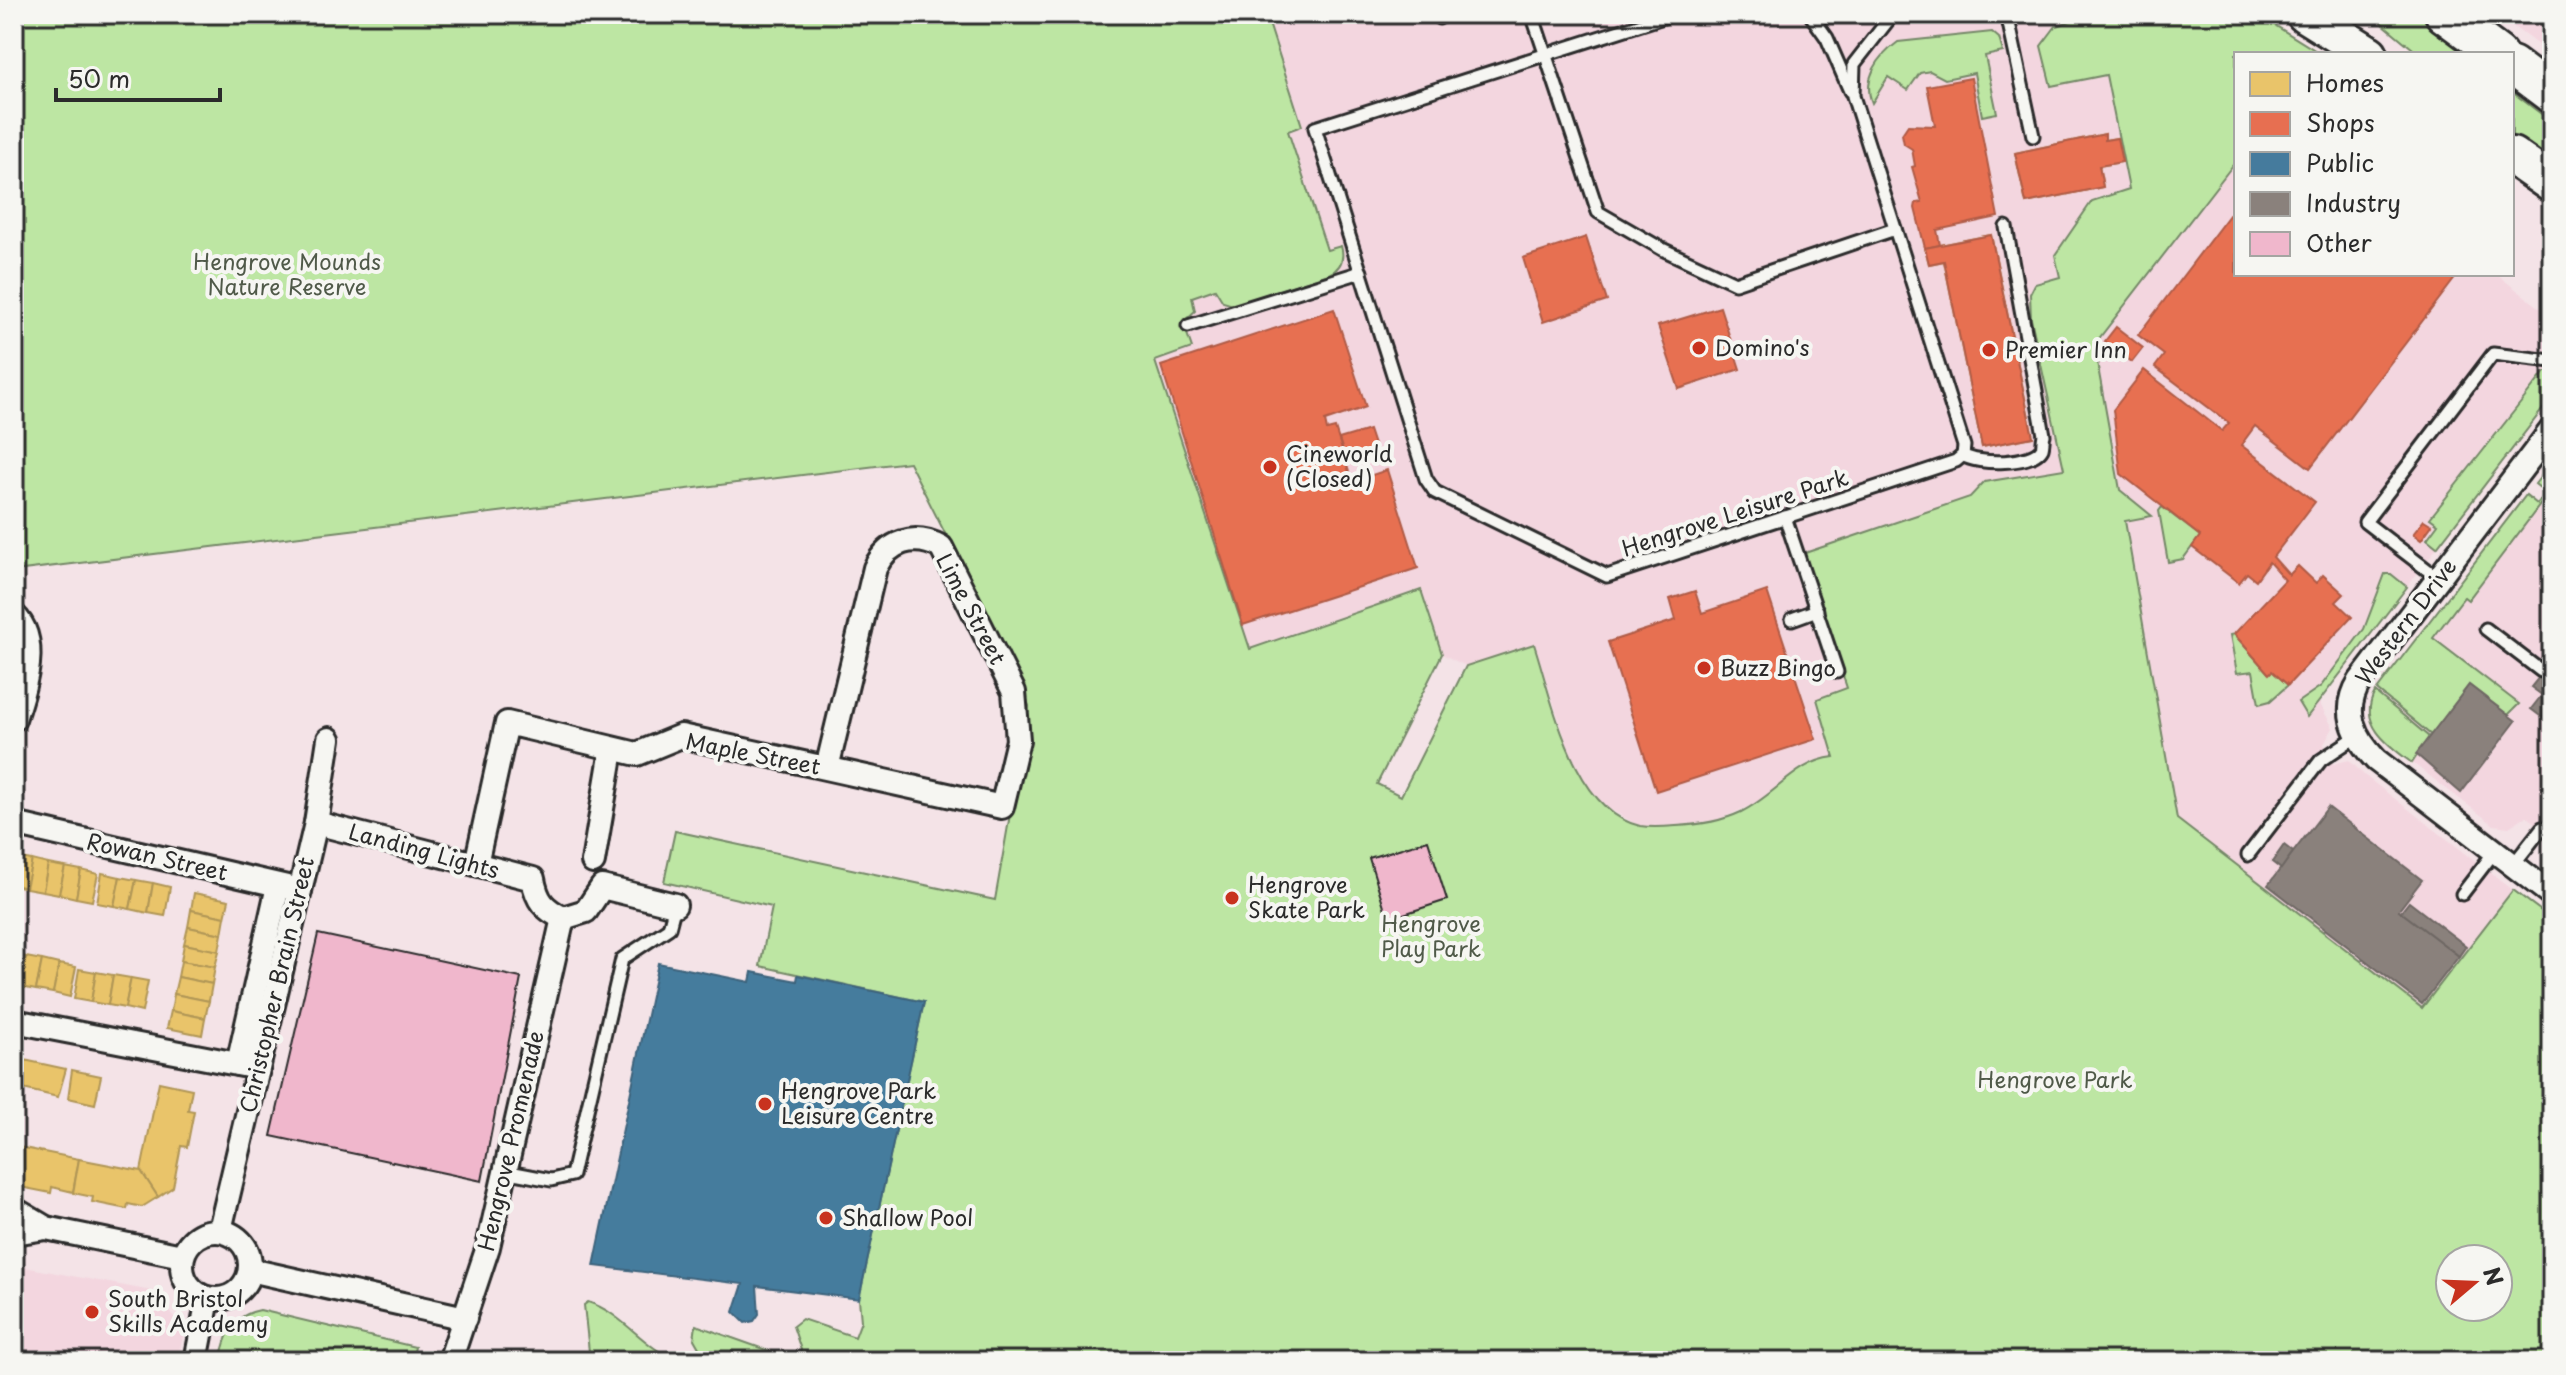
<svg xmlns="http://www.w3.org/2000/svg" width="2566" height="1375" viewBox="0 0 2566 1375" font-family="'Playpen Sans',sans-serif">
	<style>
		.built { fill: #f3d6df }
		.green { fill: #bde6a3; stroke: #748867; stroke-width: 2; fill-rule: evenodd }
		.homes { fill: #e9c46a; stroke: #b09657; stroke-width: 2 }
		.shops { fill: #e76f51; stroke: #af5b46; stroke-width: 2 }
		.public { fill: #457b9d; stroke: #3d637b; stroke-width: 2 }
		.industry { fill: #8a817c; stroke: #6e6764; stroke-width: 2 }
		.building { fill: #f0b7cc; stroke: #2b2b2b; stroke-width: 2 }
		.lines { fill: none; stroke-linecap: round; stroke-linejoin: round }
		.service-casing { stroke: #2b2b2b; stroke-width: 17 }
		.minor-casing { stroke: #2b2b2b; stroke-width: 28 }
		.trunk-casing { stroke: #2b2b2b; stroke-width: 42 }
		.service { stroke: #f6f6f2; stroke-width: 11 }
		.minor { stroke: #f6f6f2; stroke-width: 22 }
		.trunk { stroke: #f6f6f2; stroke-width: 36 }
		.poi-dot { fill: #c8321e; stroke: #f6f6f2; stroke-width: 3 }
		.labels { text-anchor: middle; stroke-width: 8; stroke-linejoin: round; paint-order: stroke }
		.park-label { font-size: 22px; fill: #505a49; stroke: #f6f6f2 }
		.poi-label { font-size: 22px; fill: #2b2b2b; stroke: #f6f6f2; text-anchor: start }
		.street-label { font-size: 22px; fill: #2b2b2b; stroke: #f6f6f2 }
	</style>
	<rect width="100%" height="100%" fill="#f4e3e7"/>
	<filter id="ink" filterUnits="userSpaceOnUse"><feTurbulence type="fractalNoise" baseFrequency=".0125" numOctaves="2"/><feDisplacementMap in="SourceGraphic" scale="16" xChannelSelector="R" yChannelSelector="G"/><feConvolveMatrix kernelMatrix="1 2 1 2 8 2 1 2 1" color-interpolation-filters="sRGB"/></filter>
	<g filter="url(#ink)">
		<!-- built -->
		<g class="built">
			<path d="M1100 14H2092L2074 21 2106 75 2129 190 2098 197 2060 277 2040 281 2032 287 2031 319 2064 469 1984 482 1971 497 1847 689 1834 757 1800 768 1758 802 1718 820 1688 826H1639L1601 804 1574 765 1534 644 1466 666 1442 654 1421 590 1216 662 1086 336Z"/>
			<path d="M2496 14H2552V55Z"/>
			<path d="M2236 161V274H2496L2552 317V397L2319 702 2333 728 2324 744 2333 764 2349 760 2364 775 2513 890 2423 1008 2177 820 2094 345Z"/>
			<path d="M2552 462V836L2526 816 2509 827 2494 825 2389 745 2376 731 2369 709 2375 692 2526 495 2537 504 2546 493 2535 484Z"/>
			<path d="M14 1265 157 1292 184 1332 177 1361H14Z"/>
		</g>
		<!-- green -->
		<g class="green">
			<path d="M14 14H1266L1302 126 1288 131 1327 250 1341 246C1345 259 1341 268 1329 274L1233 305 1223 302 1215 289 1192 297 1195 311 1183 322 1192 348 1155 361 1250 649 1421 590 1442 654 1377 784 1401 796 1466 666 1534 644C1552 699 1573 811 1640 826 1651 828 1665 827 1676 826 1697 825 1722 821 1741 812 1775 796 1796 761 1834 757L1817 699 1847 688 1802 554 1970 497 1984 482 2064 469 2031 319 2030 294 2035 284 2060 277 2055 255 2092 201 2129 189 2106 75 2051 86 2041 46 2056 26 2091 14H2257L2321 54H2236V161L2094 345 2120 490 2152 516 2125 521 2177 819 2422 1008 2513 890 2552 919V1361H698L702 1353 694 1339 696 1325 786 1357 799 1355 801 1350 793 1326 802 1319 855 1337 861 1321 859 1299 924 1002 760 966 772 907 664 882 675 831 995 900 1029 706 1023 688 909 462 14 571ZM2450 1259H2498V1307H2450Z"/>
			<path d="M2371 14H2422L2465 54H2419Z"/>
			<path d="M1992 32 1999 38 2003 52 1985 56 1997 113 1982 116 1974 73 1945 79 1930 71 1920 73 1908 90 1888 77 1872 103C1862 78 1879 56 1898 42Z"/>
			<path d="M2512 92 2552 122V163L2512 135Z"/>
			<path d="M2545 372H2552V397L2437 547 2427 539 2438 524 2430 518Z"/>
			<path d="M2552 462V489L2468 600 2464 597 2433 638 2519 704 2508 715 2469 685 2431 735 2377 690 2526 495 2537 504 2546 493 2535 484Z"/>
			<path d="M2162 507 2200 536 2183 559 2168 562 2159 511Z"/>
			<path d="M2385 574H2391L2407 587 2307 717 2298 702 2321 686 2364 629Z"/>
			<path d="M2234 634 2268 673 2272 671 2288 685 2270 701 2259 704 2253 671 2237 673 2230 635Z"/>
			<path d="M2375 692 2429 737 2412 763C2389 746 2357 724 2375 692Z"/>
			<path d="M588 1302C623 1313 643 1348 678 1361H590L584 1305Z"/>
			<path d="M260 1310 415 1347 412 1361H220C225 1336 232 1315 260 1310Z"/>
		</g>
		<!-- homes -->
		<g class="homes">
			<path d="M2105 134V140L2117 138 2122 162 2099 166 2103 187 2026 203 2015 153Z"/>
			<path d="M1991 235 2033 437 1982 447 1944 261 1929 264 1925 248Z"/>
			<path d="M15 857 32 860 26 888 14 885Z"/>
			<path d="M32 860 48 864 43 891 26 888Z"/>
			<path d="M48 864 65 867 59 894 43 891Z"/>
			<path d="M65 867 81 870 76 898 59 894Z"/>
			<path d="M81 870 98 874 92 901 76 898Z"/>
			<path d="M102 873 120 877 114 906 97 903Z"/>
			<path d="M120 877 136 880 130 909 114 906Z"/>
			<path d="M136 880 153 883 148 913 130 909Z"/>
			<path d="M153 883 170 887 165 916 148 913Z"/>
			<path d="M194 893 229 900 225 917 191 910Z"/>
			<path d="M191 910 225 917 222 934 188 927Z"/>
			<path d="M188 927 222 934 219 951 184 944Z"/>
			<path d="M184 944 219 951 215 967 181 961Z"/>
			<path d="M14 954 26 957 20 987 14 985Z"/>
			<path d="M26 957 42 960 36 990 20 987Z"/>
			<path d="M42 960 59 964 53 993 36 990Z"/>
			<path d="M181 961 215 967 212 984 178 977Z"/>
			<path d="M59 964 76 967 70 997 53 993Z"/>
			<path d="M79 969 96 972 91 1002 74 999Z"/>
			<path d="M96 972 113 975 108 1005 91 1002Z"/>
			<path d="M113 975 131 978 125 1008 108 1005Z"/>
			<path d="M178 977 212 984 209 1001 174 994Z"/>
			<path d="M131 978 148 981 142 1012 125 1008Z"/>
			<path d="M174 994 209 1001 205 1018 171 1011Z"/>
			<path d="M171 1011 205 1018 202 1035 167 1028Z"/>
			<path d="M15 1058 66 1069 58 1097 14 1087Z"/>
			<path d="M72 1070 101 1076 95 1104 68 1098Z"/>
			<path d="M159 1082 192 1089 188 1110 194 1111 187 1147 181 1146 173 1187 158 1197 141 1171Z"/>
			<path d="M14 1146 79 1159 73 1192 52 1187 51 1193 15 1186Z"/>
			<path d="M79 1159 141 1171 158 1197 142 1207 128 1204 127 1209 92 1202 93 1197 73 1193Z"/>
		</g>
		<!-- shops -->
		<g class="shops">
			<path d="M1971 78 1998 217 1937 230 1940 245 1925 248 1915 208 1916 203 1922 202 1912 167 1915 166 1912 149 1904 144 1902 134 1908 125 1935 126 1927 86Z"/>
			<path d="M2105 134V140L2117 138 2122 162 2099 166 2103 187 2026 203 2015 153Z"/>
			<path d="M2236 206V274H2452L2456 277 2310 468 2255 426 2241 445 2315 502 2273 557 2289 575 2298 566 2316 583 2323 575 2344 594 2336 602 2352 617 2288 685 2272 671 2269 674 2234 634 2285 580 2269 562 2256 580 2247 573 2239 583 2192 547 2200 536 2121 474 2113 410 2144 370 2222 431 2229 423 2155 367 2164 355 2138 335Z"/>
			<path d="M1991 235 2033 437 1982 447 1944 261 1929 264 1925 248Z"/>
			<path d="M1586 237 1607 301 1543 322 1523 258Z"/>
			<path d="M1720 307 1740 369 1679 389 1658 326Z"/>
			<path d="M1334 309 1366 407 1325 421 1327 430 1335 428 1350 475 1342 477 1345 484 1387 470 1418 568 1243 625 1161 366Z"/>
			<path d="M2116 327 2143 348 2132 362 2105 341Z"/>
			<path d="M1369 430 1377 454 1347 463 1339 439Z"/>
			<path d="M2424 520 2432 525 2421 540 2413 534Z"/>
			<path d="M1695 591 1702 613 1767 591 1816 739 1656 791 1608 642 1676 620 1670 599Z"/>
		</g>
		<!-- public -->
		<path class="public" d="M658 963 750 982 752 972 797 981 798 975 924 1002 859 1299 757 1286 759 1314 754 1321 745 1323 734 1312 743 1284 594 1266Z"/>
		<!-- industry -->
		<g class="industry">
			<path d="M2544 671 2552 682 2542 695 2531 687Z"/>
			<path d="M2552 682V725L2531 709Z"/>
			<path d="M2469 685 2516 721 2461 793 2416 754Z"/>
			<path d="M2328 807 2422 880 2399 910 2459 956 2422 1004 2268 885Z"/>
			<path d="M2284 845 2293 852 2281 869 2272 862Z"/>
			<path d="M2409 902 2466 946 2459 956 2401 912Z"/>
		</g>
		<!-- building -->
		<g class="building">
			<path d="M1428 840 1447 900 1388 919 1369 858Z"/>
			<path d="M318 934 521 978 482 1181 271 1136Z"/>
		</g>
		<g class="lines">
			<defs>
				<g id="service">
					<path d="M1437 14 1439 18"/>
					<path d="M1532 14 1598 212 1662 249 1735 283 1895 229"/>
					<path d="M1673 14 1315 128 1426 479 1435 492 1607 576 1956 461 1963 455 1964 446 1853 96 1854 64 1893 14"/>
					<path d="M1810 14 1827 38 1850 91"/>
					<path d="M2007 14 2033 136"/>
					<path d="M1188 326 1361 272"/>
					<path d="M1963 455C1977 465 2033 465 2042 448 2043 446 2043 437 2044 435L2006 227"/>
					<path d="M1785 517 1837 672"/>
					<path d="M2438 578 2365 522 2493 354 2552 361"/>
					<path d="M1792 619 1817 610"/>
					<path d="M2486 629 2541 671 2552 657"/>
					<path d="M2248 855 2321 760 2357 736"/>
					<path d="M2513 865 2542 828"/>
					<path d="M2462 894 2495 851"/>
					<path d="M504 1171 551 1180 572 1175 622 959 669 928 675 905"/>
				</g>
				<g id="minor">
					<path d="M2552 429 2360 681C2341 711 2354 737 2376 760L2552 895"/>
					<path d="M14 615C41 640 24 689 14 719"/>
					<path d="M316 823 533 879C537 901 544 909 563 918L586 911 602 887 675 905"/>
					<path d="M14 824 300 890"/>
					<path d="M593 862 612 750"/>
					<path d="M476 864 507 723 637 754 681 736 1002 807 1018 740 1014 692 941 547C914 533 888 541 875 568L827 768"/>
					<path d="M14 1021 258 1068"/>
					<path d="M238 1064 276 895"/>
					<path d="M14 1209 46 1228 182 1256"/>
					<path d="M220 1230 316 823 329 739"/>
					<circle cx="216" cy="1265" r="34"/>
					<path d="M14 1233 46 1228"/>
					<path d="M250 1270 465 1318"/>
					<path d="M196 1361 208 1299"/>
					<path d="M450 1361 488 1247 563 918"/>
				</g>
				<g id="trunk">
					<path d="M2305 14 2369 54"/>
					<path d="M2444 14 2498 54"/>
					<path d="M2512 65 2552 95"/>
					<path d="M2512 156 2552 184"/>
				</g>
			</defs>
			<!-- service casing -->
			<use href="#service" class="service-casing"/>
			<!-- minor casing -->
			<use href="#minor" class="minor-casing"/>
			<!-- trunk casing -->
			<use href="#trunk" class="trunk-casing"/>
			<!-- service -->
			<use href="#service" class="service"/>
			<!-- minor -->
			<use href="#minor" class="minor"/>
			<!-- trunk -->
			<use href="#trunk" class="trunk"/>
		</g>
	</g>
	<!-- markers -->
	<g class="poi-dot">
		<circle cx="1699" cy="348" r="8"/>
		<circle cx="1989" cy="350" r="8"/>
		<circle cx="1270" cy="467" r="8"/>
		<circle cx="1704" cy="668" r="8"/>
		<circle cx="1232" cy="898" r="8"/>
		<circle cx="765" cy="1104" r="8"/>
		<circle cx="826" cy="1218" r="8"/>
		<circle cx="92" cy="1312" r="8"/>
	</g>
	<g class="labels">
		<!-- park labels -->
		<g class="park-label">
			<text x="287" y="270">Hengrove Mounds<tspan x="287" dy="25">Nature Reserve</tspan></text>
			<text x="1431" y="932">Hengrove<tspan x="1431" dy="25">Play Park</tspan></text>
			<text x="2055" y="1088">Hengrove Park</text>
		</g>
		<!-- poi labels -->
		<g class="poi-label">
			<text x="1715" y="356">Domino's</text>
			<text x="2005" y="358">Premier Inn</text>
			<text x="1286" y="462">Cineworld<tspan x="1286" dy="25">(Closed)</tspan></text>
			<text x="1720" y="676">Buzz Bingo</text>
			<text x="1248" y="893">Hengrove<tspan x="1248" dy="25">Skate Park</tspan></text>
			<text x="781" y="1099">Hengrove Park<tspan x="781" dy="25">Leisure Centre</tspan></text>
			<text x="842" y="1226">Shallow Pool</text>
			<text x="108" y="1307">South Bristol<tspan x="108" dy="25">Skills Academy</tspan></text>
		</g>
		<!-- street labels -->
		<g class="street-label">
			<text transform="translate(1735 513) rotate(-18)" y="8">Hengrove Leisure Park</text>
			<text transform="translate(971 609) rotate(62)" y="8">Lime Street</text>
			<text transform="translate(2406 622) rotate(-53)" y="8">Western Drive</text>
			<text transform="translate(753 754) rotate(11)" y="8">Maple Street</text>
			<text transform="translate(424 851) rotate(15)" y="8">Landing Lights</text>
			<text transform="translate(157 857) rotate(13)" y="8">Rowan Street</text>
			<text transform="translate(277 985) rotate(-77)" y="8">Christopher Brain Street</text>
			<text transform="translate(511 1141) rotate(-77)" y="8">Hengrove Promenade</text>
		</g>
	</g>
	<!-- margin -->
	<rect width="2566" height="1375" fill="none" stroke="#f6f6f2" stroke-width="48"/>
	<rect x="24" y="24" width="2518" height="1327" fill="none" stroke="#2b2b2b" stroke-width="3" filter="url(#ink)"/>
	<!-- legend -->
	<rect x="2234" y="52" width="280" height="224" fill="#f6f6f2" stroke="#a5a5a2" stroke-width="2"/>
	<rect x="2250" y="72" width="40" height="24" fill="#e9c46a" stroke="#a5a5a2" stroke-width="2"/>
	<text x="2306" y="92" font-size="24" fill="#2b2b2b">Homes</text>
	<rect x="2250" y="112" width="40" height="24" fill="#e76f51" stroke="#a5a5a2" stroke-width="2"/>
	<text x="2306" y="132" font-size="24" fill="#2b2b2b">Shops</text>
	<rect x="2250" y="152" width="40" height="24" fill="#457b9d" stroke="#a5a5a2" stroke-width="2"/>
	<text x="2306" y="172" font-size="24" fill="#2b2b2b">Public</text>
	<rect x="2250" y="192" width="40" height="24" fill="#8a817c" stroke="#a5a5a2" stroke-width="2"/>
	<text x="2306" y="212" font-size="24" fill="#2b2b2b">Industry</text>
	<rect x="2250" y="232" width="40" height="24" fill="#f0b7cc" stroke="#a5a5a2" stroke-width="2"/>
	<text x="2306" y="252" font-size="24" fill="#2b2b2b">Other</text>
	<!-- north arrow -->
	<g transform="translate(2474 1283) rotate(71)"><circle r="38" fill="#f6f6f2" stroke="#a5a5a2" stroke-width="2"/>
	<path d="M0-6L14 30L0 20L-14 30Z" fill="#c8321e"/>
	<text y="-12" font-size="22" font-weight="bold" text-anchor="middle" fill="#2b2b2b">N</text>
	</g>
	<!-- scale -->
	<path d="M56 88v12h164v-12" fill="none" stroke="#2b2b2b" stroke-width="4"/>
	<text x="68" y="88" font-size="24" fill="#2b2b2b" stroke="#f6f6f2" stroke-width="6" paint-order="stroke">50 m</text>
</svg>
